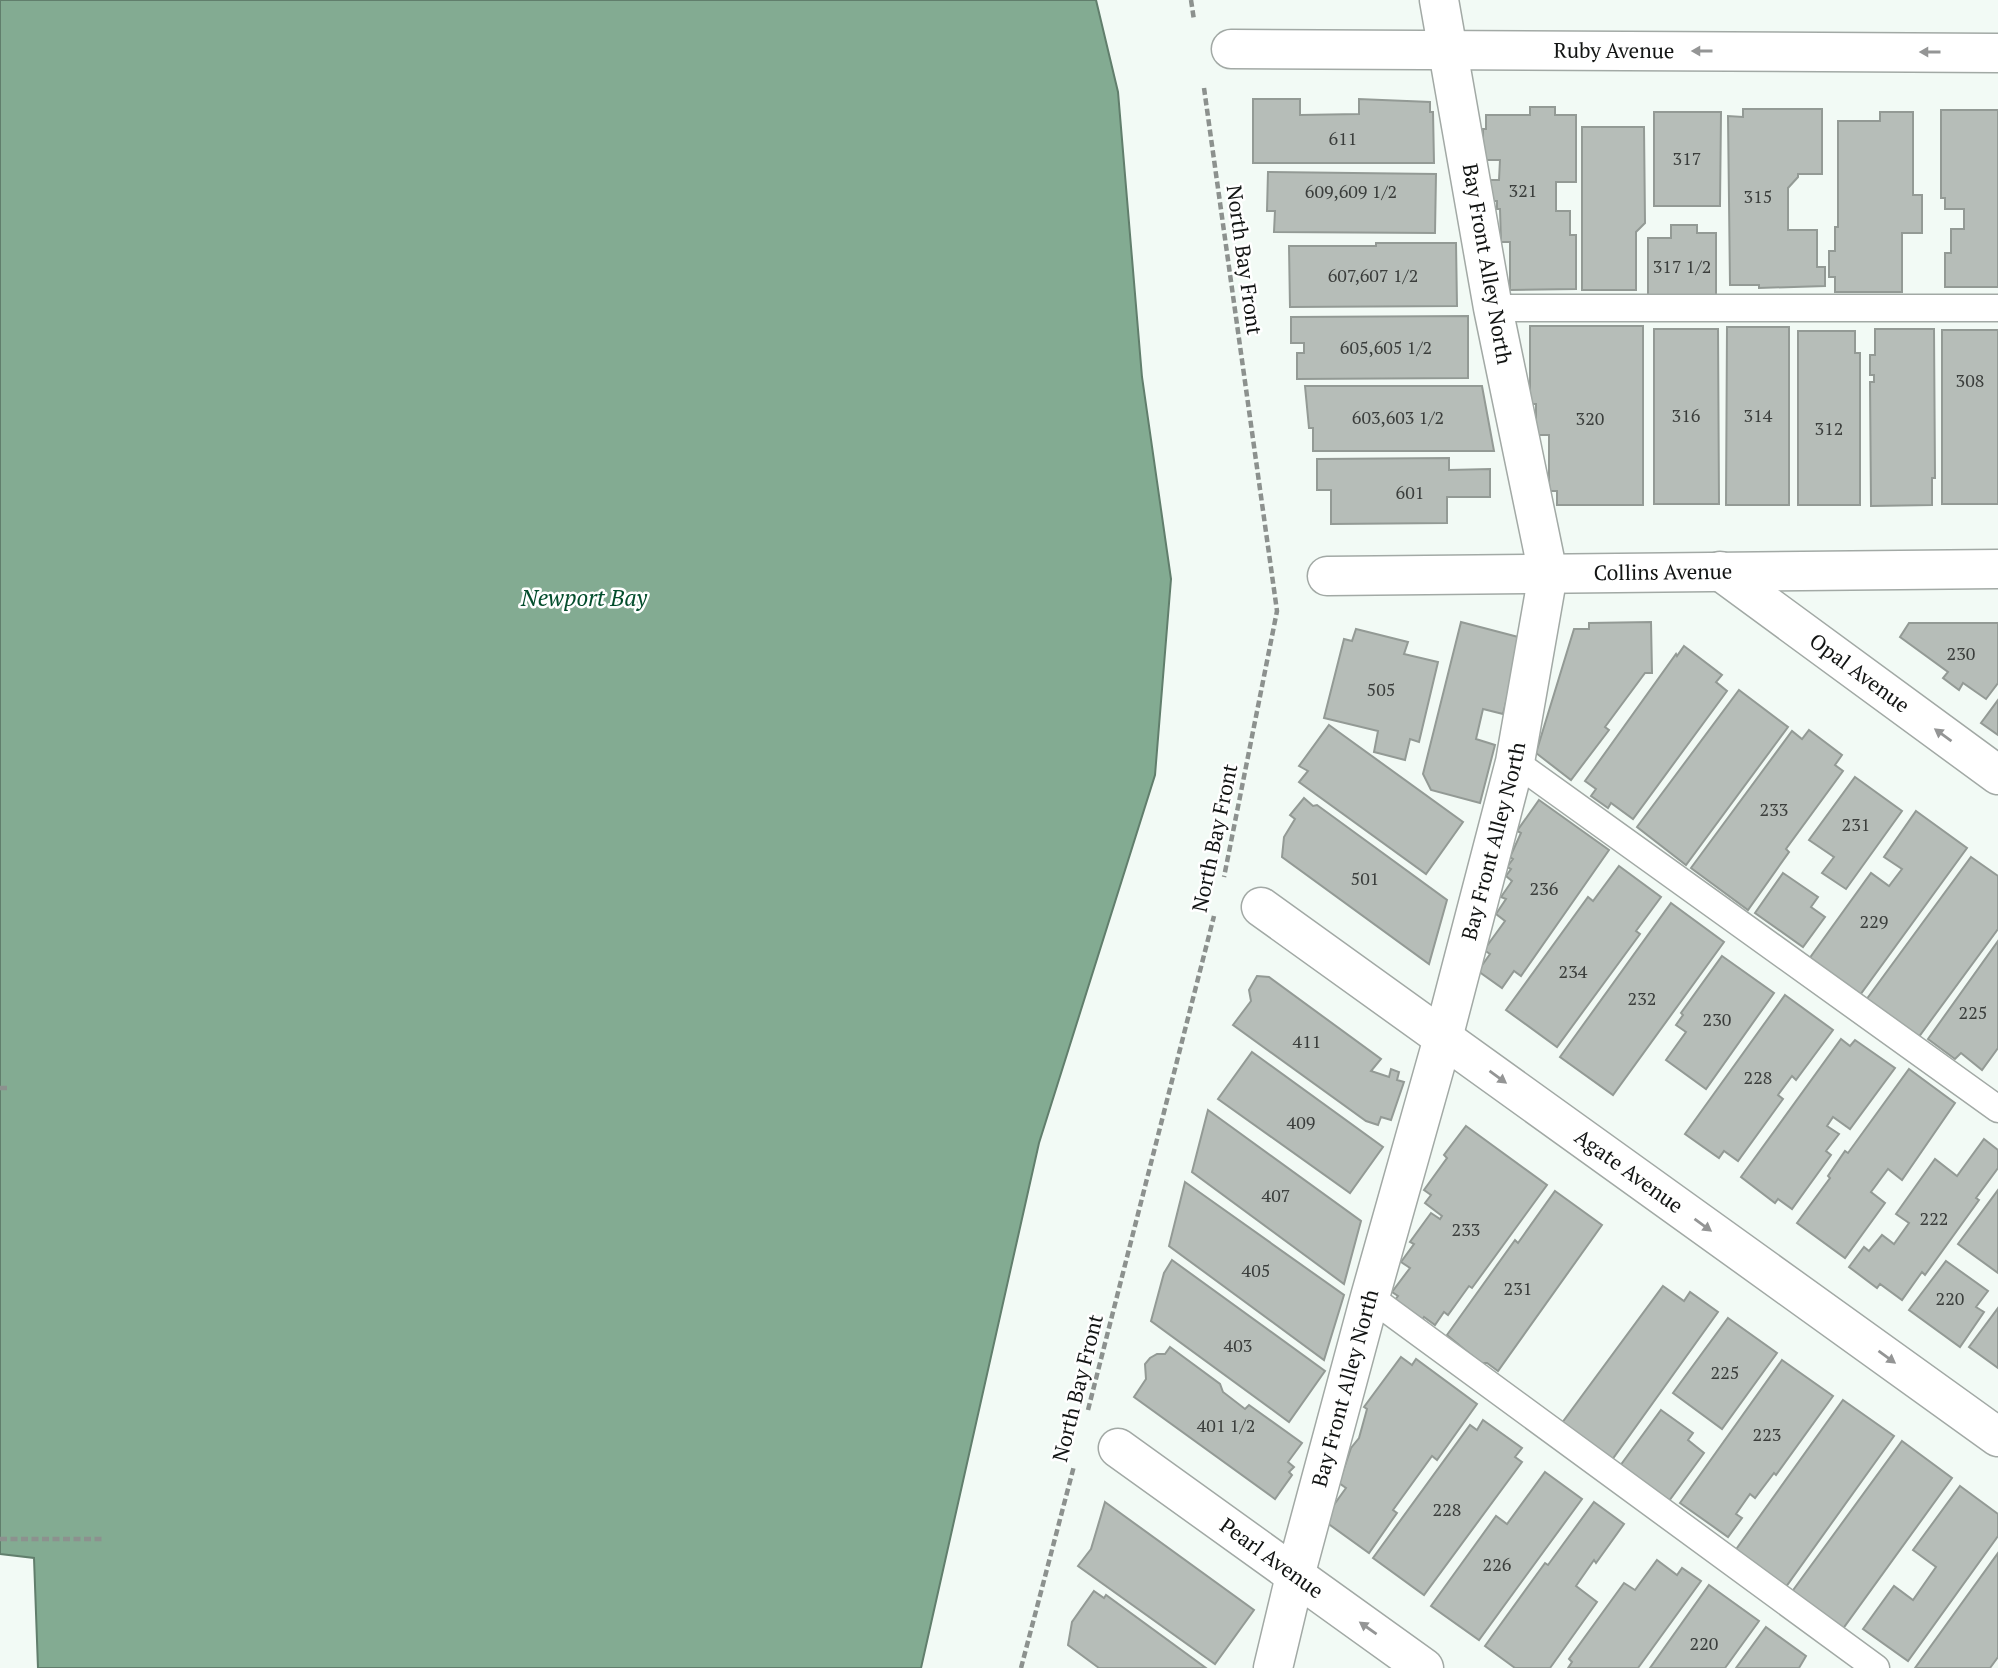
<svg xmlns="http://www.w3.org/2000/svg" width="1998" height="1668" viewBox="0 0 1998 1668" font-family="'PT Serif',serif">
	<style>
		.water { fill: #83ab92; stroke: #617e6c; stroke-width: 2 }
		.building { fill: #b6bdb8; stroke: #939a95; stroke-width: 2 }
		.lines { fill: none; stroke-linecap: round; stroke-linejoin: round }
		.service-casing { stroke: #a2a9a5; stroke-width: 29 }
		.minor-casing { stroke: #a2a9a5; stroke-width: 41 }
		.path { stroke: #8c918e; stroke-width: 4.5; stroke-dasharray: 7 3.5; stroke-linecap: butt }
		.service { stroke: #fff; stroke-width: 26 }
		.minor { stroke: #fff; stroke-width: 38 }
		.oneway { fill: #949595 }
		.labels { text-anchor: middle; stroke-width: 5; stroke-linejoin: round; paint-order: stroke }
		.number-label { font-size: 18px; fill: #3b3e3c }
		.street-label { font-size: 21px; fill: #121413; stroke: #fff }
		.water-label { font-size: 23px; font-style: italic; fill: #034d2c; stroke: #fff }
	</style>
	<rect width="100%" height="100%" fill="#f2faf5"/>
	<!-- water -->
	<path class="water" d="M0 0H1096L1118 92 1142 377 1171 579 1155 775 1039 1143 921 1668H38L34 1558 0 1554Z"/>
	<!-- building -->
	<g class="building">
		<path d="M1253 99H1300V115L1359 114V99L1430 102V112H1433L1434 163H1253Z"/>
		<path d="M1530 107H1555V115H1576V182H1556V211H1570V235H1576V289L1510 290V242H1501L1500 209H1497V201H1490V180H1499L1500 160H1483V129H1486V115H1530Z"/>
		<path d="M1743 109H1822V174H1798V177L1788 188V230H1817V267H1825V286L1759 288V285H1730L1728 116 1743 117Z"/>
		<path d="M1941 110H1998V287H1945V253H1951V229H1964V209H1945V198H1941Z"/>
		<path d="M1654 112H1721L1720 206H1654Z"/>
		<path d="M1880 112H1913V195H1922V233H1902V292H1835V277H1829V251H1835V227H1838V121H1880Z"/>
		<path d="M1582 127H1644L1645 223 1636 232V290H1582Z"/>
		<path d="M1268 172 1436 174 1435 233 1274 232 1275 211H1267Z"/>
		<path d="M1671 225H1697V233H1716V296H1648V238H1671Z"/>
		<path d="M1376 243H1456L1457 306 1290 307 1289 246H1376Z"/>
		<path d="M1468 316V378L1297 379V353H1304V343H1291V317Z"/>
		<path d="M1530 326H1643V505H1557V491H1549V435H1536V404H1530Z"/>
		<path d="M1727 327H1789V505H1726Z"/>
		<path d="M1654 329H1718L1719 504H1654Z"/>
		<path d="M1875 329H1934L1935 478H1932V505L1871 506 1870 382H1874V375H1870V355H1875Z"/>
		<rect x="1942" y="330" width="56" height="174"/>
		<path d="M1798 331H1855V353H1860V505H1798Z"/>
		<path d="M1305 386H1482L1494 451H1313V428H1309Z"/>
		<path d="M1449 458V470L1490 469V497H1447V523L1331 524V490H1317V459Z"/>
		<path d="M1461 622 1522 638 1503 714 1483 709 1476 739 1495 745 1480 803 1431 790 1423 774Z"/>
		<path d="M1651 622 1652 673H1645L1605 727 1609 730 1571 780 1536 753 1574 629H1589V623Z"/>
		<path d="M1909 623H1998V683L1986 699 1963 683 1959 690 1943 678 1948 672 1900 637Z"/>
		<path d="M1356 629 1408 642 1404 654 1438 662 1419 742 1410 739 1405 760 1374 752 1378 731 1324 718 1344 639 1352 641Z"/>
		<path d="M1684 646 1722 675 1716 682 1727 691 1633 819 1611 803 1608 808 1591 796 1596 789 1585 781 1676 654 1677 656Z"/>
		<path d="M1739 690 1788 727 1686 865 1637 827Z"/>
		<path d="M1998 700V735L1981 723Z"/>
		<path d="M1329 725 1463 822 1426 874 1299 782 1308 771 1299 766Z"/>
		<path d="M1809 730 1842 755 1835 765 1843 771 1786 849 1789 852 1748 910 1691 868 1792 731 1802 739Z"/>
		<path d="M1855 777 1902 811 1846 889 1822 873 1834 857 1809 840Z"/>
		<path d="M1304 798 1313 806 1317 805 1447 900 1429 964 1282 857 1284 837 1295 819 1290 815Z"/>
		<path d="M1539 800 1609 850 1521 976 1514 971 1502 988 1478 971 1490 954 1484 950 1505 921 1496 914 1506 899 1501 897 1512 881 1506 876 1511 869 1507 867 1513 859 1510 857 1521 833 1517 831Z"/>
		<path d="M1916 811 1967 848 1860 995 1809 959 1871 873 1889 886 1902 869 1884 857Z"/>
		<path d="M1971 857 1998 876V929L1918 1038 1866 1000Z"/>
		<path d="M1619 866 1661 897 1636 931 1640 934 1557 1047 1506 1010 1588 897 1593 901Z"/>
		<path d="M1783 873 1818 897 1811 907 1825 917 1803 947 1755 913Z"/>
		<path d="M1671 903 1724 942 1613 1095 1560 1057Z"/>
		<path d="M1998 941V1048L1982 1070 1961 1053 1955 1059 1928 1039Z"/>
		<path d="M1722 956 1774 993 1706 1089 1666 1060 1686 1032 1676 1025 1683 1015 1681 1013Z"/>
		<path d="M1257 976 1269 977 1381 1059 1371 1071 1389 1077 1391 1069 1399 1072 1397 1080 1404 1082 1391 1120 1381 1117 1378 1125 1366 1121 1233 1025 1251 1001 1249 990Z"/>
		<path d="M1785 995 1833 1030 1796 1080 1792 1076 1778 1095 1783 1099 1738 1161 1724 1151 1719 1158 1685 1134Z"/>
		<path d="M1841 1039 1850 1046 1855 1040 1895 1068 1850 1129 1833 1117 1827 1126 1839 1134 1826 1151 1831 1155 1792 1209 1778 1199 1775 1203 1741 1177Z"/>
		<path d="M1252 1052 1383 1147 1350 1193 1218 1099Z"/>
		<path d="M1909 1069 1955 1103 1902 1180 1888 1169 1871 1192 1885 1203 1845 1258 1797 1223 1830 1178 1828 1176 1845 1151 1848 1153Z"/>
		<path d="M1208 1110 1361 1221 1344 1284 1192 1172Z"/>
		<path d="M1466 1126 1547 1185 1472 1288 1469 1286 1448 1315 1444 1312 1435 1325 1424 1317 1419 1325 1391 1305 1398 1296 1392 1292 1410 1268 1401 1262 1414 1244 1410 1242 1431 1213 1440 1219 1442 1216 1425 1203 1431 1195 1424 1190 1447 1158 1444 1155Z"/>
		<path d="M1984 1139 1998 1150V1168L1976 1198 1979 1200 1925 1275 1922 1272 1902 1300 1880 1284 1877 1288 1849 1267 1864 1247 1869 1251 1882 1235 1894 1244 1909 1223 1896 1214 1935 1159 1957 1176Z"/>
		<path d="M1185 1182 1344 1295 1324 1360 1169 1246Z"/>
		<path d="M1998 1190V1273L1958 1244Z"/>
		<path d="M1555 1191 1602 1225 1498 1371 1487 1363H1481L1447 1335 1515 1240 1518 1243Z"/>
		<path d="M1172 1260 1325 1371 1289 1422 1151 1321 1164 1273Z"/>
		<path d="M1946 1261 1988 1291 1976 1307 1984 1312 1960 1347 1909 1310Z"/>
		<path d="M1663 1286 1684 1301 1690 1292 1718 1312 1609 1464 1559 1427Z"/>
		<path d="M1998 1308V1368L1969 1347Z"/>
		<path d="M1728 1318 1777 1353 1722 1429 1673 1393Z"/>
		<path d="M1170 1347 1220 1384 1223 1392 1245 1409 1249 1405 1302 1443 1288 1462 1294 1467 1289 1472 1292 1475 1275 1499 1134 1397 1146 1379 1145 1364 1150 1358 1157 1354H1165Z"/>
		<path d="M1401 1357 1412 1365 1416 1359 1477 1404 1437 1460 1432 1456 1393 1510 1397 1513 1369 1553 1323 1520 1346 1488 1339 1483 1351 1448 1359 1438 1367 1409 1364 1407Z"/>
		<path d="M1782 1360 1833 1396 1776 1475 1774 1473 1755 1498 1750 1494 1736 1514 1742 1518 1728 1537 1680 1503Z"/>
		<path d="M1843 1400 1894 1436 1783 1591 1732 1555Z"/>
		<path d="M1661 1410 1693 1433 1688 1440 1704 1453 1666 1505 1617 1470Z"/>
		<path d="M1483 1420 1522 1448 1515 1457 1522 1462 1424 1595 1373 1558 1470 1425 1477 1430Z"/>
		<path d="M1902 1441 1952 1478 1842 1630 1791 1593Z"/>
		<path d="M1545 1472 1582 1499 1479 1640 1431 1606 1496 1516 1507 1524Z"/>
		<path d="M1960 1486 1998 1514V1536L1908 1661 1863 1629 1894 1586 1913 1600 1936 1567 1913 1550Z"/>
		<path d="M1105 1502 1254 1610 1215 1664 1078 1566 1091 1549Z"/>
		<path d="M1594 1502 1624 1524 1596 1563 1594 1560 1576 1586 1597 1602 1550 1668H1515L1485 1646 1545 1563 1548 1565Z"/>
		<path d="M1998 1553V1657L1990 1668H1915Z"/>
		<path d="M1657 1560 1677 1575 1682 1568 1701 1581 1638 1668H1568L1572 1662 1569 1659 1624 1583 1635 1590Z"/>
		<path d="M1709 1585 1759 1621 1725 1668H1650Z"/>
		<path d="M1094 1591 1104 1598 1106 1595 1206 1668H1099L1068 1645 1072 1622Z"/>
		<path d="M1766 1627 1806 1656 1799 1668H1736Z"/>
	</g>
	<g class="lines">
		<defs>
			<g id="service">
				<path d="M1493 308H1998"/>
				<path d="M1515 762 1998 1109"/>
				<path d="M1370 1297 1876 1668"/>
			</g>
			<g id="minor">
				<path id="s1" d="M1231 49 1998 53"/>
				<path id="s2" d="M1720 571 1998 775"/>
				<path id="s3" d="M1327 576 1998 569"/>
				<path id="s4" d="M1261 907 1998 1437"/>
				<path id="s5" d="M1118 1448 1424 1668"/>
				<path id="s6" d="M1273 1668 1295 1576 1370 1297 1443 1038 1515 762 1548 574 1493 308 1439 0"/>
			</g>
		</defs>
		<!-- service casing -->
		<use href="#service" class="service-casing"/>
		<!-- minor casing -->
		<use href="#minor" class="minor-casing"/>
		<!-- path -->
		<g class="path">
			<path d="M1191 0 1194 20"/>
			<path d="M1204 88 1277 611 1224 877"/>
			<path d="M0 1088H8"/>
			<path d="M1088 1410 1214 916"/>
			<path d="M0 1539H102"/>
			<path d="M1021 1668 1074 1466"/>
		</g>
		<!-- service -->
		<use href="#service" class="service"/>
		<!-- minor -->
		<use href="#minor" class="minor"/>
	</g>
	<!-- one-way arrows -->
	<defs><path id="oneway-solid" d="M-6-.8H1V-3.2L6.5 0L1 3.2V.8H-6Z" transform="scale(1.75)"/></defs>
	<g class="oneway">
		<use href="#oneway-solid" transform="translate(1702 51) rotate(-180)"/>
		<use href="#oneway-solid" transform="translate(1930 52) rotate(-180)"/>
		<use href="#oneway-solid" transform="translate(1943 735) rotate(-144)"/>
		<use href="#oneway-solid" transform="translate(1498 1077) rotate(36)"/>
		<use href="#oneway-solid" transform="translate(1703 1225) rotate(36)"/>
		<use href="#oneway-solid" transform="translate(1887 1357) rotate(36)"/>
		<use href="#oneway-solid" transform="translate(1368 1628) rotate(-145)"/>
	</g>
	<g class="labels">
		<!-- number labels -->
		<g class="number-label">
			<text x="1343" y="145">611</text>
			<text x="1687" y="165">317</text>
			<text x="1523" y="197">321</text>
			<text x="1351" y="198">609,609 1/2</text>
			<text x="1758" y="203">315</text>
			<text x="1682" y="273">317 1/2</text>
			<text x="1373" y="282">607,607 1/2</text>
			<text x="1386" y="354">605,605 1/2</text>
			<text x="1970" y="387">308</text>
			<text x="1686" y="422">316</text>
			<text x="1758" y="422">314</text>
			<text x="1398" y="424">603,603 1/2</text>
			<text x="1590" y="425">320</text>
			<text x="1829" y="435">312</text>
			<text x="1410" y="499">601</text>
			<text x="1961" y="660">230</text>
			<text x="1381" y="696">505</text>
			<text x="1774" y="816">233</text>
			<text x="1856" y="831">231</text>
			<text x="1365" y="885">501</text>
			<text x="1544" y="895">236</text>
			<text x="1874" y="928">229</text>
			<text x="1573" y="978">234</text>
			<text x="1642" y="1005">232</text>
			<text x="1973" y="1019">225</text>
			<text x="1717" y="1026">230</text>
			<text x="1307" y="1048">411</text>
			<text x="1758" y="1084">228</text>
			<text x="1301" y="1129">409</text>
			<text x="1276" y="1202">407</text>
			<text x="1934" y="1225">222</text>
			<text x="1466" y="1236">233</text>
			<text x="1256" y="1277">405</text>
			<text x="1518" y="1295">231</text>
			<text x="1950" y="1305">220</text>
			<text x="1238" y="1352">403</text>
			<text x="1725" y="1379">225</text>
			<text x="1226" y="1432">401 1/2</text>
			<text x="1767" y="1441">223</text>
			<text x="1447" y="1516">228</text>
			<text x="1497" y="1571">226</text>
			<text x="1704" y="1650">220</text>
		</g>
		<!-- street labels -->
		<g class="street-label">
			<text dy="7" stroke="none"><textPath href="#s1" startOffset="383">Ruby Avenue</textPath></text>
			<text transform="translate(1244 260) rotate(82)" y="7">North Bay Front</text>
			<text transform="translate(1487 264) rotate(80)" y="7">Bay Front Alley North</text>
			<text dy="7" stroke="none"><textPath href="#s3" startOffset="336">Collins Avenue</textPath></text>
			<text dy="7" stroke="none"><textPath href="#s2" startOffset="173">Opal Avenue</textPath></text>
			<text transform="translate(1215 838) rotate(-78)" y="7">North Bay Front</text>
			<text dy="7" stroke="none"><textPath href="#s6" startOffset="856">Bay Front Alley North</textPath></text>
			<text dy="7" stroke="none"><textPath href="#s4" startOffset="453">Agate Avenue</textPath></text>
			<text transform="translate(1078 1388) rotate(-76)" y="7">North Bay Front</text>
			<text dy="7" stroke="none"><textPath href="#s6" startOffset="289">Bay Front Alley North</textPath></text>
			<text dy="7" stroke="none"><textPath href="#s5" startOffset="189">Pearl Avenue</textPath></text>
		</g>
		<!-- water labels -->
		<g class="water-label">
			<text x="584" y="606">Newport Bay</text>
		</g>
	</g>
</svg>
